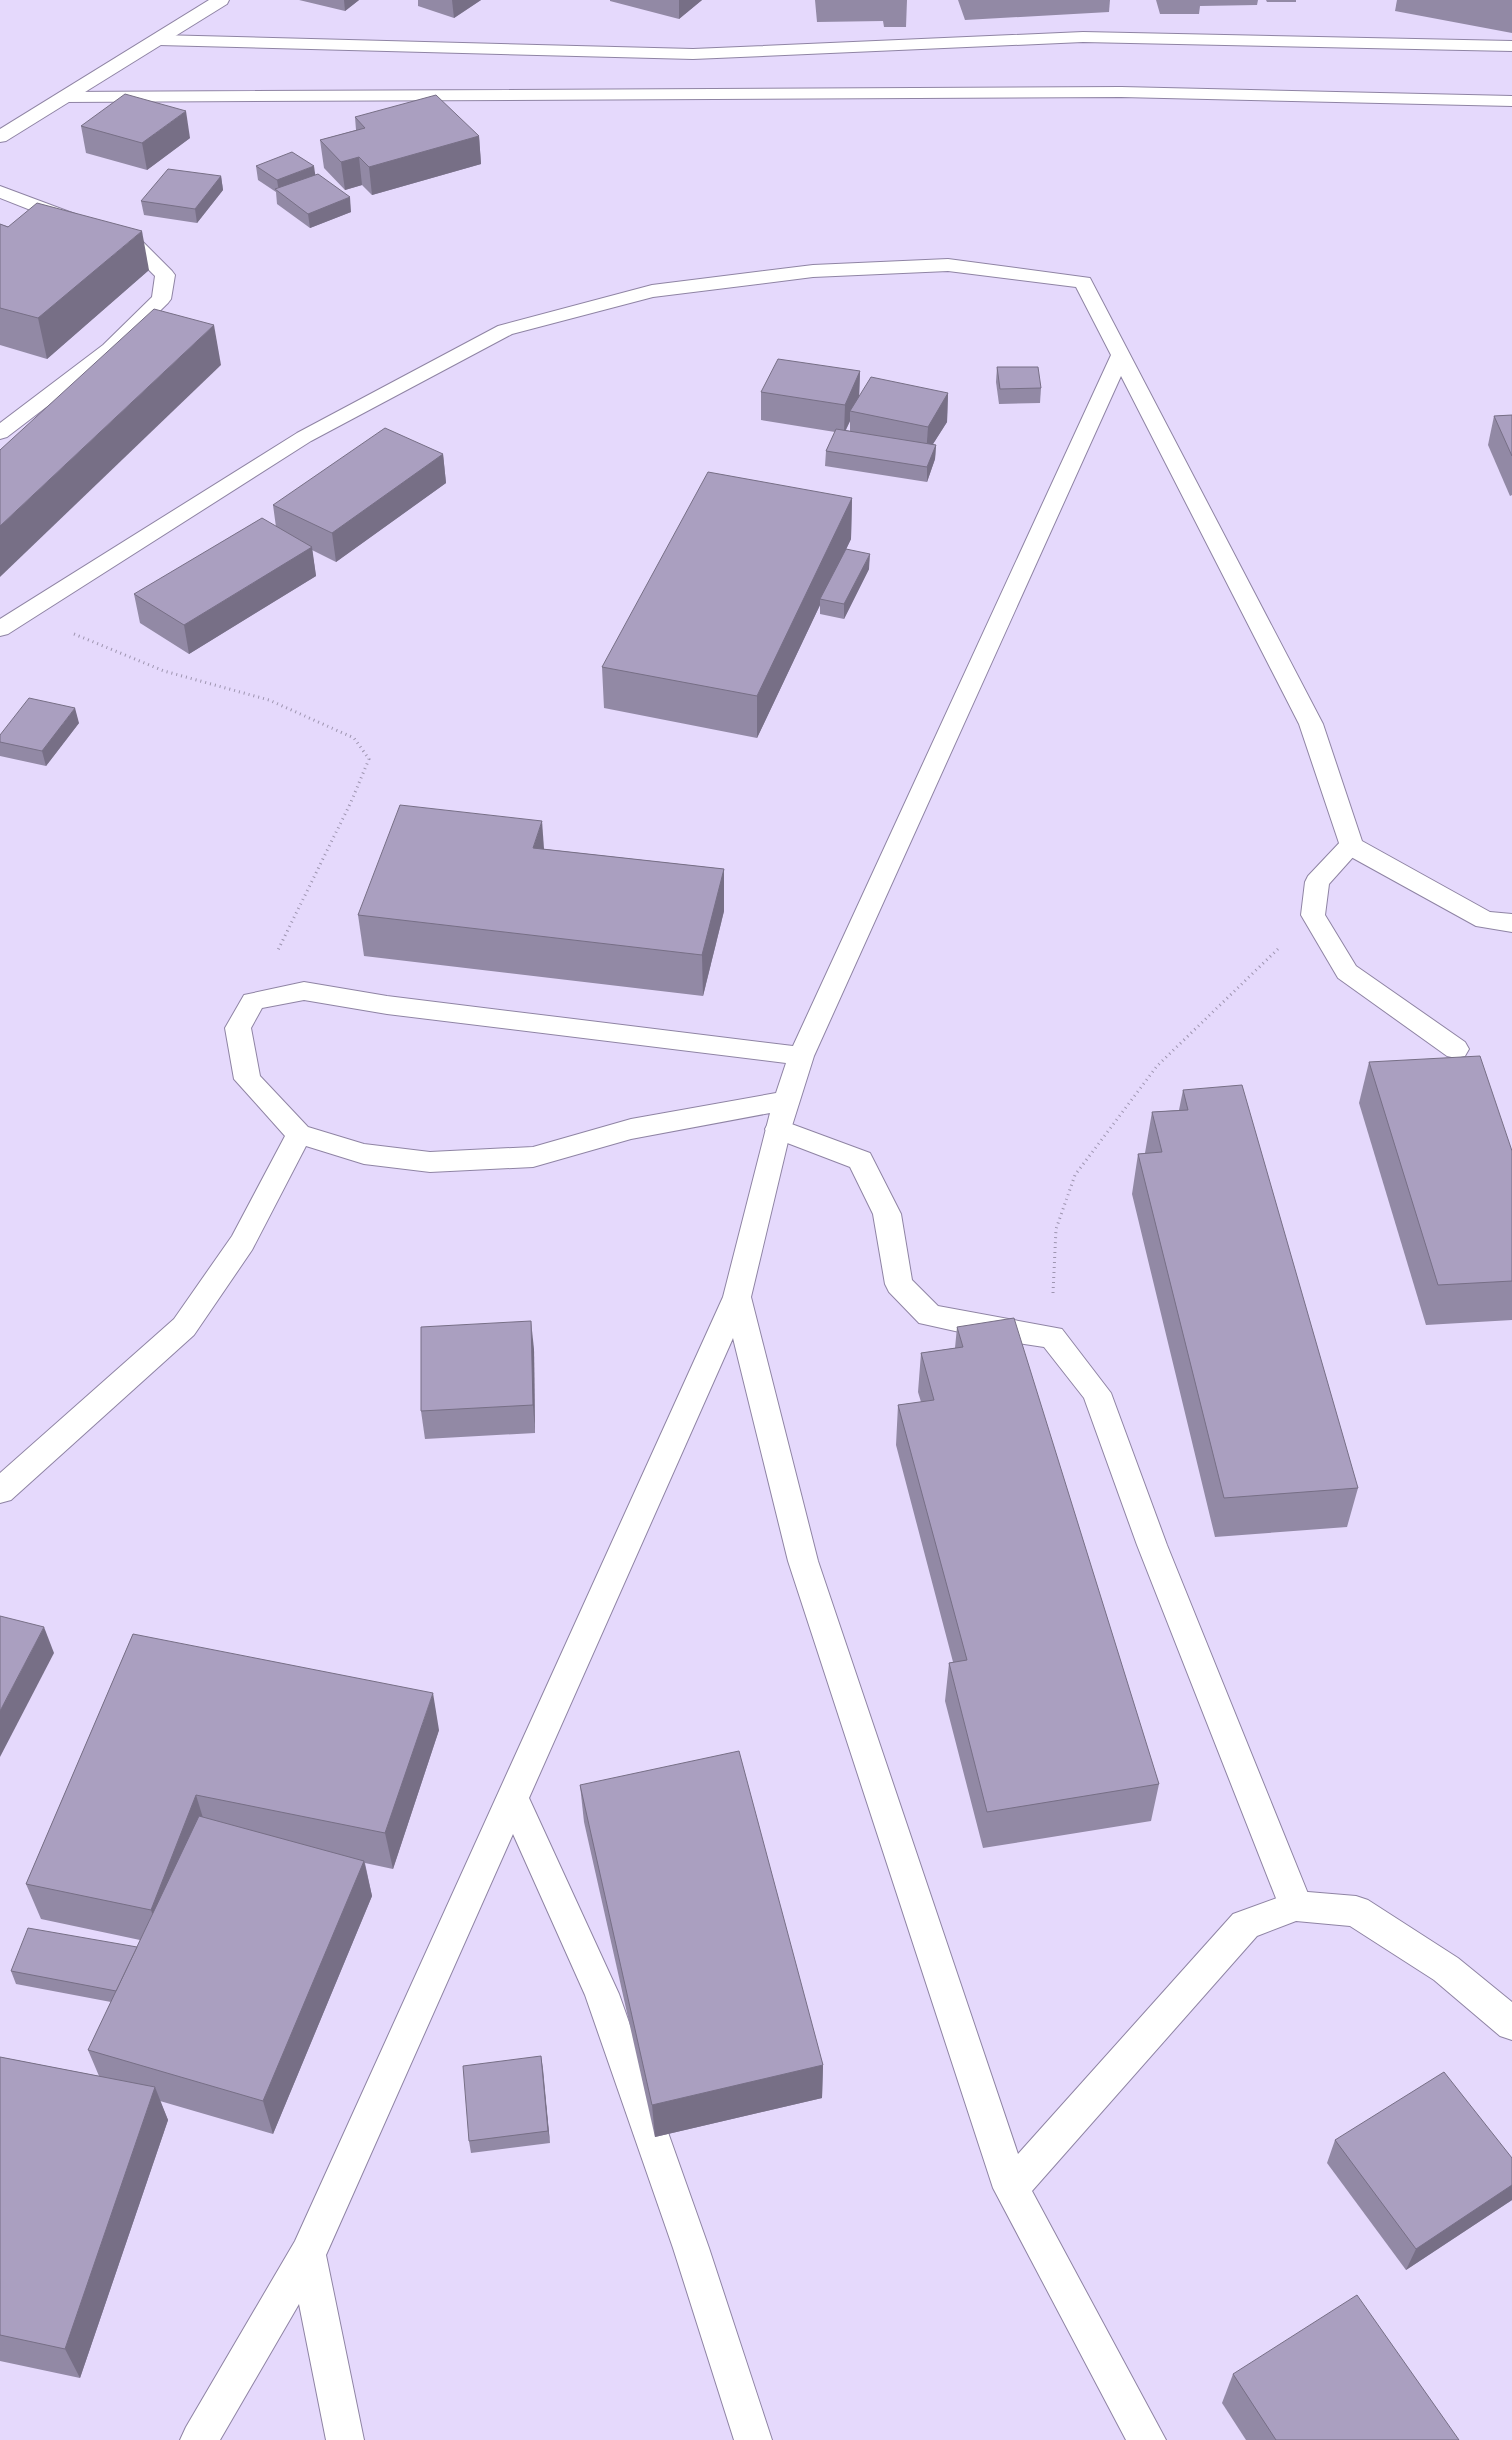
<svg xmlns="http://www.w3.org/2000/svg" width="1512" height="2440" viewBox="0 0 1512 2440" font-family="'IBM Plex Serif',serif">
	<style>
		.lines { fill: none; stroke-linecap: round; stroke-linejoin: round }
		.service-casing { stroke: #8f84a4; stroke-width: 2 }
		.minor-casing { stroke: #8f84a4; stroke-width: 2 }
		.tertiary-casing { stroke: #8f84a4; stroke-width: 2 }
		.path { stroke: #9e95b0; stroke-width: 3; stroke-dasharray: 1 4; stroke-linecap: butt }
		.service { fill: #fff; fill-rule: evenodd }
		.minor { fill: #fff; fill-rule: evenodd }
		.tertiary { fill: #fff; fill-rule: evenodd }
		.wall { fill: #9289a5; fill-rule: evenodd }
		.shaded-wall { fill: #776f86 }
		.building { fill: #aa9fc0; stroke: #776f86 }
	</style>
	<rect width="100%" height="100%" fill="#e5d9fc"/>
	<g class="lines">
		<defs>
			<g id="service">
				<path d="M1351 838 1360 840 1363 846 1329 884 1325 915 1356 966 1465 1042 1469 1049 1465 1056 1456 1058 1447 1056 1338 978 1301 915 1305 882 1308 876 1342 840Z"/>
				<path d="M778 1119 870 1153 901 1214 912 1280 938 1306 1062 1329 1111 1393 1167 1545 1313 1906 1308 1917 1296 1921 1284 1917 1279 1906 1137 1545 1084 1398 1044 1347 991 1339 919 1323 889 1292 885 1284 873 1214 850 1167 769 1136 765 1129 769 1122Z"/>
			</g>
			<g id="minor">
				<path d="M1083 32 1512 41V51L1083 42 693 59 159 45 153 44 150 40 153 36 159 35 693 49Z"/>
				<path d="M1121 87 1512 96V106L1121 97 65 102 59 101 56 97 59 93 65 92Z"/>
				<path d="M0 186 75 214 77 218 75 222H61L0 198Z"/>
				<path d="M116 230 139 238 172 271 175 275 171 299 168 303 117 353 7 437 0 439V423L103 345 152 297 155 276 125 246 109 240 107 236 109 232Z"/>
				<path d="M948 259 1090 278 1323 724 1362 841 1490 912 1512 914V932L1476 926 1342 852 1299 724 1121 376 814 1056 791 1129 751 1297 818 1561 1018 2154 1233 1914 1296 1891 1356 1896 1368 1900 1458 1958 1512 2002V2040L1500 2036 1434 1980 1350 1926 1296 1921 1257 1936 1032 2191 1166 2440H1126L993 2188 788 1561 733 1338 529 1798 619 1994 709 2248 772 2440H734L673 2248 585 1995 513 1834 326 2255 364 2440H326L299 2304 220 2440H180L186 2427 295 2241 723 1297 770 1113 631 1139 533 1167 430 1172 364 1164 306 1146 252 1250 194 1335 11 1500 0 1503V1473L174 1319 232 1236 285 1136 234 1079 225 1028 244 995 304 982 387 996 793 1046 1111 355 1076 287 948 271 813 277 653 297 512 334 311 441 8 634 0 636V619L297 433 498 326 652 285 813 265ZM304 1000 387 1014 786 1063 776 1093 631 1119 533 1147 430 1152 364 1144 308 1127 260 1076 251 1028 262 1008Z"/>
			</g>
			<path id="tertiary" d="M209 0H229L227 4 6 141 0 142V129Z"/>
		</defs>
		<!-- service casing -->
		<use href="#service" class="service-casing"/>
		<!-- minor casing -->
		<use href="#minor" class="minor-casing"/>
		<!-- tertiary casing -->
		<use href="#tertiary" class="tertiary-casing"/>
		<!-- path -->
		<g class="path">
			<path d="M74 634 164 671 269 700 354 738 369 759 351 802 277 952"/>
			<path d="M1053 1293 1056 1229 1075 1175 1157 1066 1280 947"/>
		</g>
		<!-- service -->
		<use href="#service" class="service"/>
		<!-- minor -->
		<use href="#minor" class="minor"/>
		<!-- tertiary -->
		<use href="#tertiary" class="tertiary"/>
	</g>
	<!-- wall -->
	<g class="wall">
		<path d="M299 0H359L345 11Z"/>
		<path d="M418 0H481L454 18 418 6Z"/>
		<path d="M610 0H702L679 19 610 1Z"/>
		<path d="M815 0H907L906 27H884L883 21 817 22Z"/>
		<path d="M958 0H1110L1109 12 965 20Z"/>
		<path d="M1156 0H1258L1257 5 1200 6 1199 14H1160Z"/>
		<path d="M1266 0H1296V2H1267Z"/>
		<path d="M1397 0H1512V33L1395 11Z"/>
		<path d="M355 117 479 136 481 164 372 195 362 185 345 190 324 168 320 140 356 130Z"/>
		<path d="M81 126 190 138 147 170 86 153Z"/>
		<path d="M256 166 315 175 351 212 310 228 277 204 276 192 258 180Z"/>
		<path d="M221 176 223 190 197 223 144 215 141 201Z"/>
		<path d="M0 224 149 270 47 359 0 345Z"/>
		<path d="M997 367 1041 388 1040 403 999 404 996 382Z"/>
		<path d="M860 371 859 396 948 393 947 422 933 444 936 445 935 459 927 482 825 466 826 451 835 432 761 420V392ZM850 421V431L846 430Z"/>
		<path d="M1512 415V495L1510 496 1488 445 1494 416Z"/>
		<path d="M443 454 446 483 336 562 312 550 316 576 189 654 140 623 134 594 276 527 273 505Z"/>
		<path d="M852 498 851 539 845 551 869 569 844 619 820 614V605L757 738 604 708 602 667Z"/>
		<path d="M79 723 46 766 0 756V735Z"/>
		<path d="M544 849 724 869V911L703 996 364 956 358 915Z"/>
		<path d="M1369 1062 1512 1151V1320L1426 1325 1359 1103Z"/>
		<path d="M1183 1090 1358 1488 1347 1527 1215 1537 1132 1194 1138 1154 1145 1153 1152 1112 1179 1110Z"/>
		<path d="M957 1327 1159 1784 1151 1821 983 1848 945 1701 949 1663 953 1662 896 1445 898 1405 921 1402 918 1392 921 1353 955 1348Z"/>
		<path d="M534 1349 535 1433 425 1439 421 1411Z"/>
		<path d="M133 1634 439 1730 393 1869 365 1863 372 1896 273 2134 160 2101 168 2120 80 2378 0 2361V2057L99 2076 88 2050 111 2002 16 1984 11 1971 137 1947 140 1940 41 1919 26 1884Z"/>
		<path d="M580 1785 823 2065 822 2098 655 2137 584 1822Z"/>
		<path d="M541 2056 550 2143 471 2153 469 2141Z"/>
		<path d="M1335 2140 1512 2158V2200L1406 2270 1327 2163Z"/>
		<path d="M1233 2374 1459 2440H1246L1222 2403Z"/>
	</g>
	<!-- shaded-wall -->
	<g class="shaded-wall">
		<path d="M344 0H359L345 11Z"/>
		<path d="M452 0H481L454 18Z"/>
		<path d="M679 0H702L679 19Z"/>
		<path d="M186 111 190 138 147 170 142 143Z"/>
		<path d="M479 136 481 164 372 195 369 167Z"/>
		<path d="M359 157 362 185 345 190 341 162Z"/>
		<path d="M314 166 316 180 279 192 277 180Z"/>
		<path d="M221 176 223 190 197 223 195 209Z"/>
		<path d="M350 197 351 212 310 228 308 214Z"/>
		<path d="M142 231 149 270 47 359 38 318Z"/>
		<path d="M214 325 221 365 0 577V526Z"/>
		<path d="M860 371 859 400 850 411V421L844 433 845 405Z"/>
		<path d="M948 393 947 422 926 455 928 427Z"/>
		<path d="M936 445 935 459 927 482V467Z"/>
		<path d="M443 454 446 483 336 562 332 533Z"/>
		<path d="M852 498 851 539 822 600 820 599V605L757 738V696Z"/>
		<path d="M312 547 316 576 189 654 184 625Z"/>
		<path d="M870 554 869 569 844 619V604Z"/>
		<path d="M75 708 79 723 46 766 42 751Z"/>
		<path d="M542 821 545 862 533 848Z"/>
		<path d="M724 869V911L703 996 702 955Z"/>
		<path d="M531 1321 534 1349 535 1433 533 1405Z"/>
		<path d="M44 1627 54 1653 0 1757V1711Z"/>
		<path d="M433 1693 439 1730 393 1869 385 1833Z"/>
		<path d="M196 1795 207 1831 163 1945 151 1910Z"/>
		<path d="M364 1861 372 1896 273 2134 263 2101Z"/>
		<path d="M541 2056 543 2069 550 2143 548 2131Z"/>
		<path d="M823 2065 822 2098 655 2137 652 2105Z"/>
		<path d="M155 2087 168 2120 80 2378 65 2349Z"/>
		<path d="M1512 2185V2200L1406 2270 1416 2249Z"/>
	</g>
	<!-- building -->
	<g class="building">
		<path d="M125 94 186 111 142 143 81 126Z"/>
		<path d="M436 95 479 136 369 167 359 157 341 162 320 140 365 128 355 117Z"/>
		<path d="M292 152 314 166 277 180 256 166Z"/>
		<path d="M168 169 221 176 195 209 141 201Z"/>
		<path d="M318 174 350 197 308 214 275 189Z"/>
		<path d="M37 203 142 231 38 318 0 308V224L8 227Z"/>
		<path d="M154 309 214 325 0 526V450Z"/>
		<path d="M778 359 860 371 845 405 761 392Z"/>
		<path d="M997 367H1038L1041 388 1000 389Z"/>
		<path d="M871 377 948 393 928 427 850 411Z"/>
		<path d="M1512 415V456L1494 416Z"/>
		<path d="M385 428 443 454 332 533 273 505Z"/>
		<path d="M836 429 936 445 927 467 826 451Z"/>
		<path d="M708 472 852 498 757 696 602 667Z"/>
		<path d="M262 518 312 547 184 625 134 594Z"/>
		<path d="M846 549 870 554 844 604 820 599Z"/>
		<path d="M29 698 75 708 42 751 0 742V735Z"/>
		<path d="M400 805 542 821 533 848 724 869 702 955 358 915Z"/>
		<path d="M1480 1056 1512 1151V1281L1438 1285 1369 1062Z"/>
		<path d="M1242 1085 1358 1488 1224 1498 1138 1154 1162 1152 1152 1112 1188 1110 1183 1090Z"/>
		<path d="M1014 1318 1159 1784 987 1812 949 1663 967 1660 898 1405 934 1400 921 1353 963 1347 957 1327Z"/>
		<path d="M531 1321 533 1405 421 1411V1327Z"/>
		<path d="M0 1616 44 1627 0 1711Z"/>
		<path d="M133 1634 433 1693 385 1833 196 1795 151 1910 26 1884Z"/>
		<path d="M739 1751 823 2065 652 2105 580 1785Z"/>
		<path d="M199 1816 364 1861 263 2101 88 2050Z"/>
		<path d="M28 1928 137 1947 116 1991 11 1971Z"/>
		<path d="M541 2056 548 2131 469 2141 463 2066Z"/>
		<path d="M0 2057 155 2087 65 2349 0 2335Z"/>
		<path d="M1444 2072 1512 2158V2185L1416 2249 1335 2140Z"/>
		<path d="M1357 2295 1459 2440H1276L1233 2374Z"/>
	</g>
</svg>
